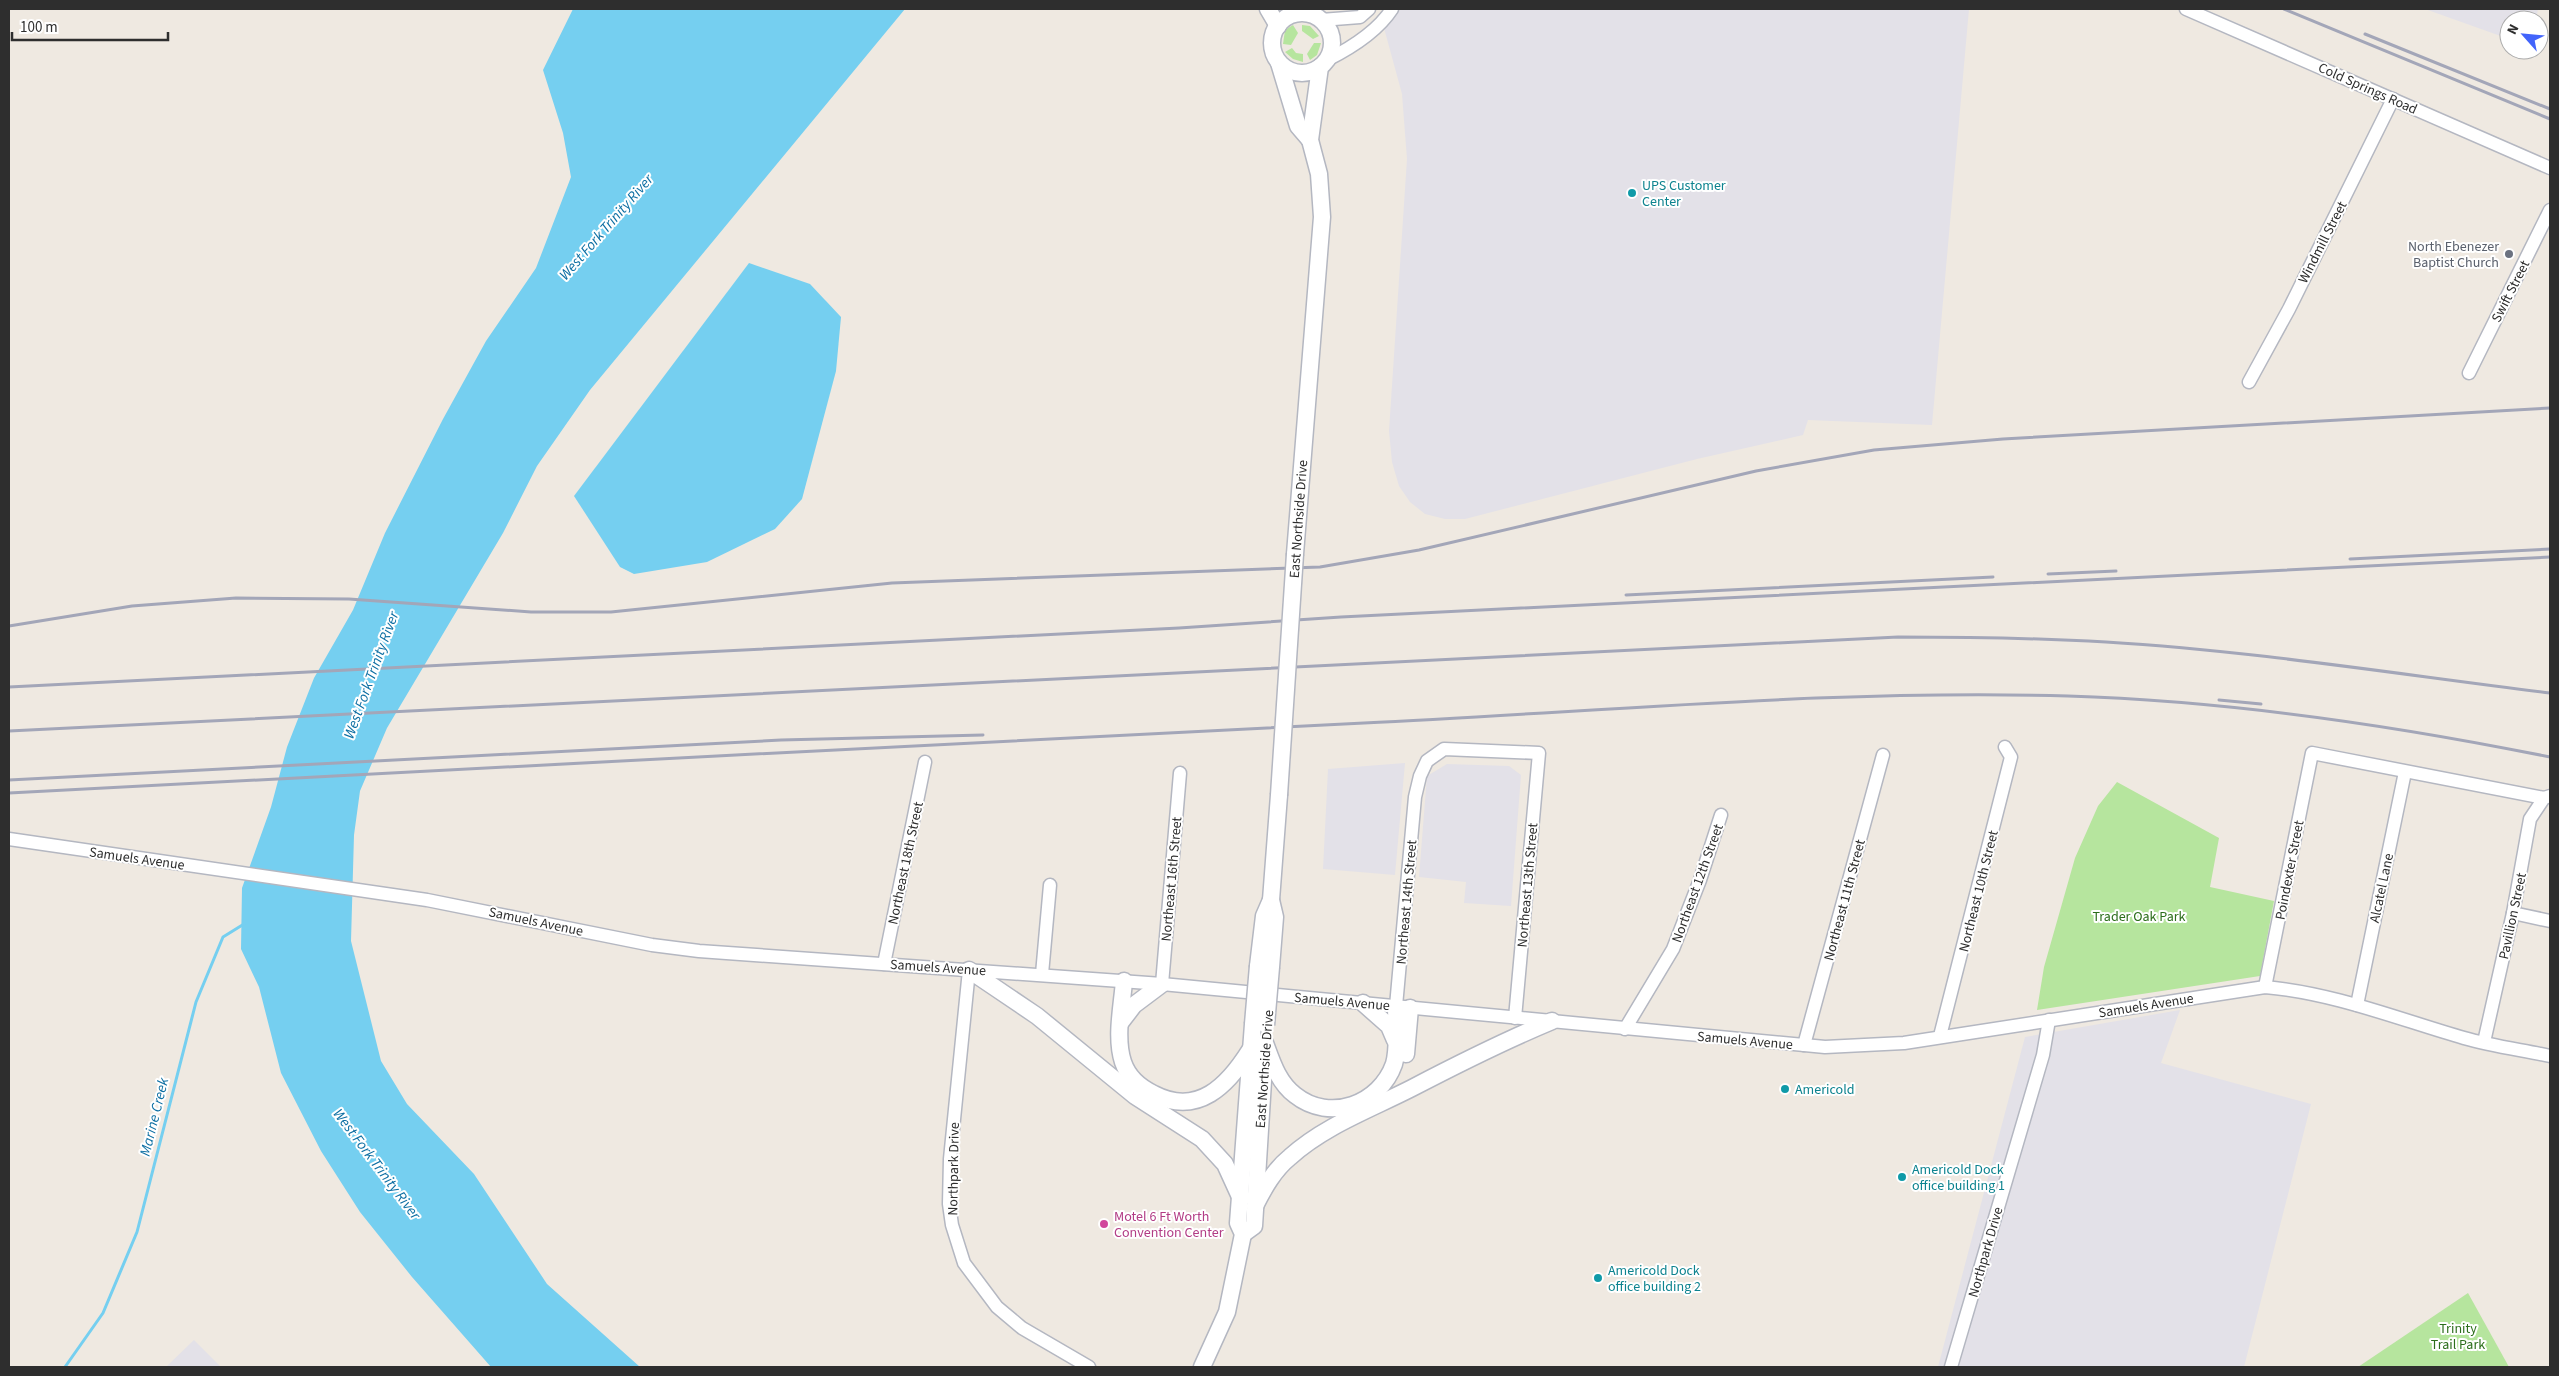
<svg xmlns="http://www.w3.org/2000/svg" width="2559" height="1376" viewBox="0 0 2559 1376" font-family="'Source Sans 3',sans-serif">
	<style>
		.industrial { fill: #e3e1e8 }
		.green { fill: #b6e59e }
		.water { fill: #75cff0 }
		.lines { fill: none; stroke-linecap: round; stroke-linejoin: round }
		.stream { stroke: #75cff0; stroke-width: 3 }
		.minor-casing { stroke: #b4b7c1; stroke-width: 15 }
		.tertiary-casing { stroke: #b4b7c1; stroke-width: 19 }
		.minor { stroke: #fff; stroke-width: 12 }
		.tertiary { stroke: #fff; stroke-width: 16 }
		.rail { stroke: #a3a6b8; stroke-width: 3 }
		.tertiary-bridge-casing { stroke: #b4b7c1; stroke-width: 19; stroke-linecap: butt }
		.tertiary-bridge { stroke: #fff; stroke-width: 16 }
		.culture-dot { fill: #0f9aa8; stroke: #fff; stroke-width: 2 }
		.worship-dot { fill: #6b7280; stroke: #fff; stroke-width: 2 }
		.hotel-dot { fill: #d1479c; stroke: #fff; stroke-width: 2 }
		.labels { text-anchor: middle; stroke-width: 4; stroke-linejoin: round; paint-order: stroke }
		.street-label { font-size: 14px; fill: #2e2e2e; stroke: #fff }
		.culture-label { font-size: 14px; fill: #0d838f; stroke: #fff; text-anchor: start }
		.worship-label { font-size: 14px; fill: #5b616d; stroke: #fff; text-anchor: end }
		.park-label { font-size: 14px; fill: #2c6e1b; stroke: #fff }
		.hotel-label { font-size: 14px; fill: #b23c85; stroke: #fff; text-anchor: start }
		.water-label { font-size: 15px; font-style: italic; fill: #0d6fa3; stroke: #fff }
	</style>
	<rect width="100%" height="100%" fill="#efe9e1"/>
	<!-- industrial -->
	<g class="industrial">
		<path d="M1401 9H1969L1932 425 1808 420 1803 435 1697 459 1465 519H1445L1425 514 1410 502 1399 486 1392 462 1389 431 1407 159 1402 94 1384 28Z"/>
		<path d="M2425 9H2538L2536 20H2509V39Z"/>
		<path d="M1405 763 1395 875 1323 869 1328 769Z"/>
		<path d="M1447 764 1509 766 1521 775 1511 906 1464 903 1466 882 1419 877 1427 776Z"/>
		<path d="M2180 1010 2161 1063 2311 1104 2244 1367H1938L2025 1037Z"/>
		<path d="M194 1340 221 1367H166Z"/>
	</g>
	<!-- green -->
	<g class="green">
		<path d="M1293 25 1298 33 1291 45 1283 44 1285 30Z"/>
		<path d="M1302 25 1310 26 1319 36 1313 39 1302 31Z"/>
		<path d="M1314 43H1321L1317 55 1310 60 1307 54Z"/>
		<path d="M1292 48 1296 53 1303 54V62L1293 59 1285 52Z"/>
		<path d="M2117 782 2219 838 2210 887 2274 901 2260 976 2037 1010 2044 967 2075 858 2098 806Z"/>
		<path d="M2468 1293 2509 1367H2358Z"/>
	</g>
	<!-- water -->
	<g class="water">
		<path d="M573 9H905L590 390 537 466 503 533 387 728 360 791 354 835 351 941 381 1061 407 1104 474 1174 547 1284 640 1367H491L412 1277 360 1212 321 1151 281 1073 259 987 241 949 242 888 271 807 287 747 314 678 353 610 385 533 443 419 486 341 536 268 571 177 563 133 543 70Z"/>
		<path d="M749 263 810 284 841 317 836 371 802 499 775 529 707 562 634 574 620 567 574 496Z"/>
	</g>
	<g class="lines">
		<!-- stream -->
		<path class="stream" d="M65 1367 103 1313 137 1232 196 1002 223 937 244 924"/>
		<defs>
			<g id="minor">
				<path d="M2186 9 2550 168"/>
				<path d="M1321 20 1360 17 1369 9"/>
				<path d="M1327 60C1351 48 1377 32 1392 9"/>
				<path d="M2469 373 2550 210"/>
				<path d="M2249 382 2289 309 2393 99"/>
				<path d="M9 839 427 900 652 945 699 951 1162 984 1825 1047 1904 1043 2265 987C2334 993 2398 1019 2464 1038 2492 1046 2522 1050 2550 1056"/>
				<path d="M2513 913 2550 921"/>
				<path d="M884 964 925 762"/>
				<path d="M969 970 950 1159 949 1204 952 1225 964 1263 997 1307 1022 1328 1089 1367"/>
				<path d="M1042 974 1050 885"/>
				<path d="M1162 984 1180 773"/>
				<path d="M2265 987 2312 753 2544 798"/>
				<path d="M2357 1005 2405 772"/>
				<path d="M1396 1006 1415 797 1420 776 1427 761 1444 749 1539 753 1515 1018"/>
				<path d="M1625 1029 1673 949 1700 880 1721 815"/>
				<path d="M1940 1036 2011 757 2005 747"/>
				<path d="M2484 1042 2513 913 2530 819 2544 798 2550 796"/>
				<path d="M1804 1045 1883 755"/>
				<path d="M1951 1367 2043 1055 2049 1020"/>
			</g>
			<g id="tertiary">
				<path d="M1268 9 1278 26"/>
				<circle cx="1302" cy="43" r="30"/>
				<path d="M1279 63 1298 126 1310 140"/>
				<path d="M1295 554 1322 217 1319 174 1310 140 1320 67"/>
				<path d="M1258 966 1264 916 1271 900"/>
				<path d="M1271 967 1275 917 1271 900 1279 795"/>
				<path d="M969 970 1037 1016 1135 1096 1202 1139 1225 1164 1241 1199"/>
				<path d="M1124 981C1122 1007 1115 1037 1123 1062 1128 1077 1139 1087 1154 1094 1198 1117 1228 1085 1250 1050"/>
				<path d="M1363 1003 1389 1026 1395 1040"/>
				<path d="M1121 1022 1134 1005 1162 984"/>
				<path d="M1265 1043C1272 1062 1278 1082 1295 1095 1330 1123 1380 1104 1394 1064 1399 1046 1396 1024 1396 1006"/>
				<path d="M1406 1054 1410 1008"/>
				<path d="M1255 1206C1264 1188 1274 1170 1290 1157 1324 1126 1371 1109 1412 1088 1458 1064 1504 1041 1552 1021"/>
				<path d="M1243 1234 1254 1226 1265 1049"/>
				<path d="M1202 1367 1227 1312 1243 1234 1238 1223 1253 1024"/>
			</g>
		</defs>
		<!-- minor casing -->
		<use href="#minor" class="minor-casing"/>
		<!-- tertiary casing -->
		<use href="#tertiary" class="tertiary-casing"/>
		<!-- minor -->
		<use href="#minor" class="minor"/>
		<!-- tertiary -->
		<use href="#tertiary" class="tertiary"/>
		<!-- rail -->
		<g class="rail">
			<path d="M2284 9 2550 119"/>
			<path d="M2365 34 2550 109"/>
			<path d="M2350 559 2550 549"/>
			<path d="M2048 574 2116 571"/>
			<path d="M1626 595 1993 577"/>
			<path d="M9 626 132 606 236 598 349 599 531 612H611L892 583 1320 567 1419 550 1756 471 1874 450 2003 439 2550 408"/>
			<path d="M9 687 1179 628 1341 617 2550 557"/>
			<path d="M2219 700 2261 704"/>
			<path d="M9 731 1898 637C1968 637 2037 638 2106 642 2255 651 2403 675 2550 693"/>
			<path d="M9 780 781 740 983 735"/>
			<path d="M9 793C461 771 912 744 1364 723 1598 712 1834 689 2068 696 2230 701 2392 725 2550 757"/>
		</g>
		<defs>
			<g id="tertiary-bridge">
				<path d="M1279 795 1295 554"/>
				<path d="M1253 1024 1258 966"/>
				<path d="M1266 1025 1271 967"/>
			</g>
		</defs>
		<!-- tertiary-bridge casing -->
		<use href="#tertiary-bridge" class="tertiary-bridge-casing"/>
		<!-- tertiary-bridge -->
		<use href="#tertiary-bridge" class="tertiary-bridge"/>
	</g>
	<!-- markers -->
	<g class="culture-dot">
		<circle cx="1632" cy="193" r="5"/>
		<circle cx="1785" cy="1089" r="5"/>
		<circle cx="1902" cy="1177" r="5"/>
		<circle cx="1598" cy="1278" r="5"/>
	</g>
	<circle class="worship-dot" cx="2509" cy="254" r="5"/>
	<circle class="hotel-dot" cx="1104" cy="1224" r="5"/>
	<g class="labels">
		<!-- street labels -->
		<g class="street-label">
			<text transform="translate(2368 88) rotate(24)" y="5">Cold Springs Road</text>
			<text transform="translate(2322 242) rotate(-63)" y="5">Windmill Street</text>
			<text transform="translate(2510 291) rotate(-63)" y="5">Swift Street</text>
			<text transform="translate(1298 519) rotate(-86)" y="5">East Northside Drive</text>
			<text transform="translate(137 858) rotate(8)" y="5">Samuels Avenue</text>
			<text transform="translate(905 863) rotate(-78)" y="5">Northeast 18th Street</text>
			<text transform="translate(2289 870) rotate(-79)" y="5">Poindexter Street</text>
			<text transform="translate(1171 879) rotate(-85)" y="5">Northeast 16th Street</text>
			<text transform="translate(1697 883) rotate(-70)" y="5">Northeast 12th Street</text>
			<text transform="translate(1527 885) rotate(-85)" y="5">Northeast 13th Street</text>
			<text transform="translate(2381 888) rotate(-78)" y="5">Alcatel Lane</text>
			<text transform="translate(1978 891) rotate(-76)" y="5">Northeast 10th Street</text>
			<text transform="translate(1844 900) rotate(-75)" y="5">Northeast 11th Street</text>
			<text transform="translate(1406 902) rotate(-85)" y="5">Northeast 14th Street</text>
			<text transform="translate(2512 916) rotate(-78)" y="5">Pavillion Street</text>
			<text transform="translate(536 921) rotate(12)" y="5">Samuels Avenue</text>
			<text transform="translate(938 967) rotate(4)" y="5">Samuels Avenue</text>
			<text transform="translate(1342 1001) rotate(5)" y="5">Samuels Avenue</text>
			<text transform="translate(2146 1005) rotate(-9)" y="5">Samuels Avenue</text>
			<text transform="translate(1745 1040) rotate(5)" y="5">Samuels Avenue</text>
			<text transform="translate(1264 1069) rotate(-86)" y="5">East Northside Drive</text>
			<text transform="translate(953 1169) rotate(-89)" y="5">Northpark Drive</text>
			<text transform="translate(1985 1252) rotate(-74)" y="5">Northpark Drive</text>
		</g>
		<!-- culture labels -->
		<g class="culture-label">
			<text x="1642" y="190">UPS Customer<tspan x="1642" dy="16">Center</tspan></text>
			<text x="1795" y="1094">Americold</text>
			<text x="1912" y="1174">Americold Dock<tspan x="1912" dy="16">office building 1</tspan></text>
			<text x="1608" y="1275">Americold Dock<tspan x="1608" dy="16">office building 2</tspan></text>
		</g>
		<!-- worship labels -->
		<g class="worship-label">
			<text x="2499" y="251">North Ebenezer<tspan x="2499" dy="16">Baptist Church</tspan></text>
		</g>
		<!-- park labels -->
		<g class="park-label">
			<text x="2139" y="921">Trader Oak Park</text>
			<text x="2458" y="1333">Trinity<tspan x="2458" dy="16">Trail Park</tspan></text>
		</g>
		<!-- hotel labels -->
		<g class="hotel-label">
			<text x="1114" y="1221">Motel 6 Ft Worth<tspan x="1114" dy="16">Convention Center</tspan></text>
		</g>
		<!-- water labels -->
		<g class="water-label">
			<text transform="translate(606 227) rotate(-49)" y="5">West Fork Trinity River</text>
			<text transform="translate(371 675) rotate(-70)" y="5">West Fork Trinity River</text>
			<text transform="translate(154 1117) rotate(-76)" y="5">Marine Creek</text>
			<text transform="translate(377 1164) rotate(53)" y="5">West Fork Trinity River</text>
		</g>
	</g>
	<!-- border -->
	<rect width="2559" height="1376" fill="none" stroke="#2e2e2e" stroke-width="20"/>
	<!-- north arrow -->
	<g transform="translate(2524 35) rotate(297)"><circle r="24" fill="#ffffff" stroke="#ababab"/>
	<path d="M0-4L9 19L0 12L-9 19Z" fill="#4264fb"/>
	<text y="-8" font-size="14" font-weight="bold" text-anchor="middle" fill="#2e2e2e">N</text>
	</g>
	<!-- scale -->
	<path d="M12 32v8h156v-8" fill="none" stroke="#2e2e2e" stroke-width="2.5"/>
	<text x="20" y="32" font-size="15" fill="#2e2e2e" stroke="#ffffff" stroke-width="4" paint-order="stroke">100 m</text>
</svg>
